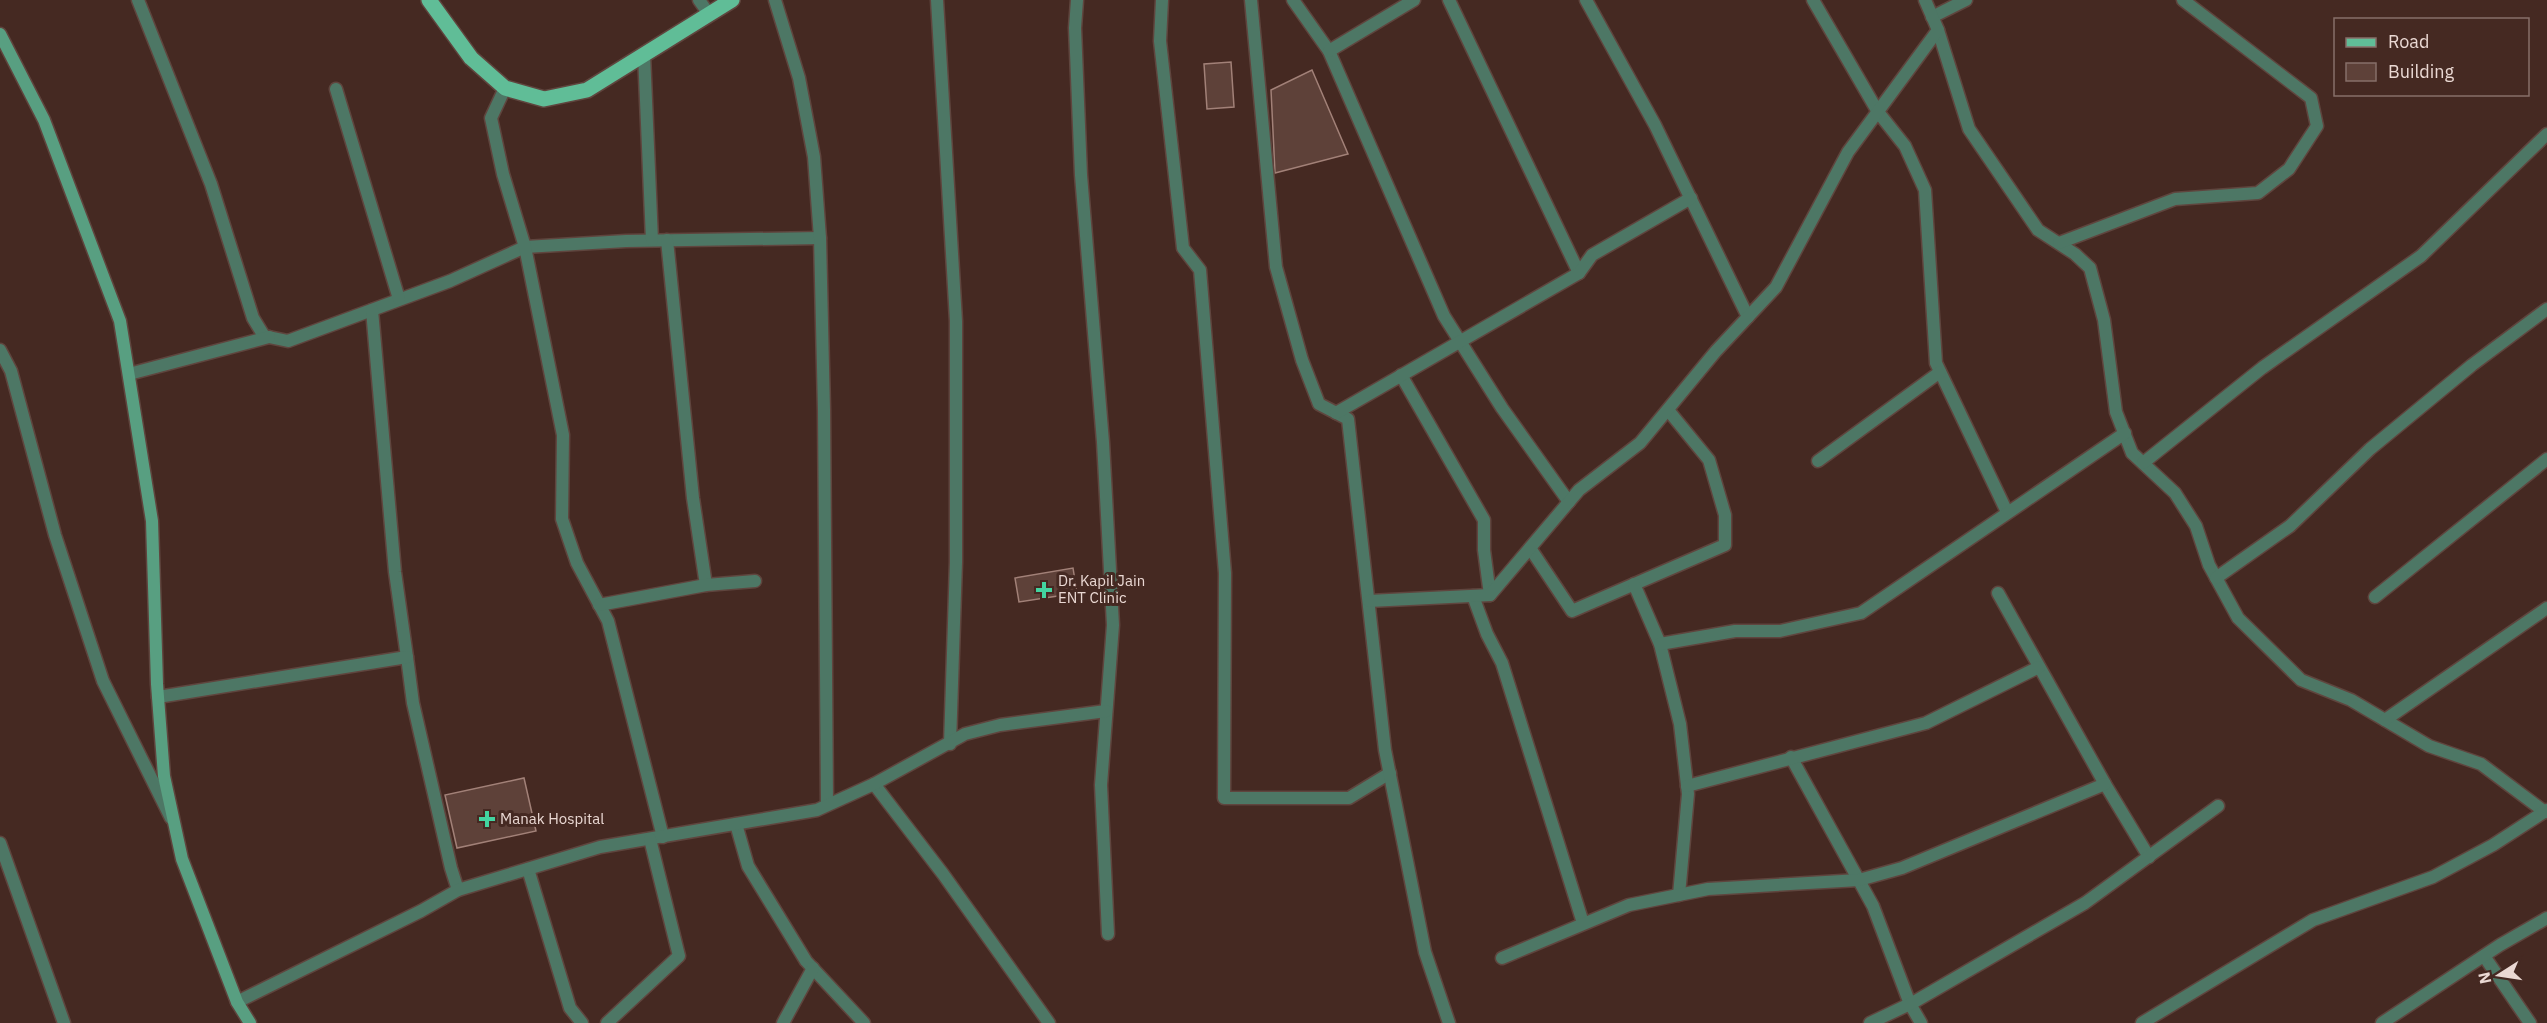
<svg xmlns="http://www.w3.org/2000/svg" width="2547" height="1023" viewBox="0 0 2547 1023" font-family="'IBM Plex Sans',sans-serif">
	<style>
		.building { fill: #5e4139; stroke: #a28178; stroke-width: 1.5 }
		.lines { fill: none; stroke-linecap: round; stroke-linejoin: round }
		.street-casing { stroke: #5f453e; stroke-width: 15 }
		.secondary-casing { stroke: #5f453e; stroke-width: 15 }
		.primary-casing { stroke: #5f453e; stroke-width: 18 }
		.street { stroke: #4d7765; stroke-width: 12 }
		.secondary { stroke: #589f81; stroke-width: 12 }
		.primary { stroke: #60bd97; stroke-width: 15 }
		.poi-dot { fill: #43d4a0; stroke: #452922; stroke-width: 2 }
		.labels { text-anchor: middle; stroke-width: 6; stroke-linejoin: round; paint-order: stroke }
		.poi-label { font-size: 15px; fill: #ead8d3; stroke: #452922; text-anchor: start }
	</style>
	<rect width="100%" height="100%" fill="#452922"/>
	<!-- building -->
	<g class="building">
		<path d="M1231 62 1234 107 1207 109 1204 64Z"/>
		<path d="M1312 70 1348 154 1275 173 1271 90Z"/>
		<path d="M1073 568 1077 593 1019 602 1015 578Z"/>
		<path d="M524 778 536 831 457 848 445 795Z"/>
	</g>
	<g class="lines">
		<defs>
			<g id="street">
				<path d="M138 0 211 184 253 318 264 336 288 341 450 281 525 247 626 241 820 238"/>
				<path d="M699 0 709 14"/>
				<path d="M775 0 799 78 814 157 820 238 824 410 827 804"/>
				<path d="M937 0 956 321V562L950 744"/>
				<path d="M1077 0 1075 28 1081 175 1103 442 1113 625 1101 785 1108 934"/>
				<path d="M1162 0 1160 41 1183 248 1200 270 1225 573 1224 798H1349L1390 773"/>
				<path d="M1251 0 1276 267 1302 360 1319 404 1348 419 1385 750 1425 952 1449 1023"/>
				<path d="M1293 0 1329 51 1444 316 1502 408 1569 502"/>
				<path d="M1449 0 1579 273"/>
				<path d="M1586 0 1655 125 1748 317"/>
				<path d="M1813 0 1878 112 1905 146 1925 190 1936 363 2007 512"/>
				<path d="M1932 17 1966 0"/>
				<path d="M1938 30 1969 129 2038 230 2075 254 2090 268 2104 320 2116 412 2132 453 2175 493 2196 526 2209 565 2238 618 2301 680 2351 700 2429 746 2481 764 2545 812"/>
				<path d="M1329 51 1414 0"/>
				<path d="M644 54 652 240"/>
				<path d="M505 88 491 118 503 174 525 247 563 435 562 519 577 563 608 621 663 837"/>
				<path d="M336 89 399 299"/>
				<path d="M667 240 693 498 706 585"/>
				<path d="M2059 243 2175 199 2258 193 2289 169 2317 126 2311 98 2183 0"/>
				<path d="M372 310 395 572 407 657 413 703 451 868 458 890"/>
				<path d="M0 350 11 371 55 535 103 681 171 818"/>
				<path d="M129 374 269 337"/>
				<path d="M1401 375 1484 520V550L1490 595"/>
				<path d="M1336 413 1579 273 1592 255 1691 198"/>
				<path d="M1818 461 1940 372"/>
				<path d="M2143 463 2262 368 2421 256 2547 134"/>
				<path d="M1530 548 1572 611 1725 545V515L1709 460 1668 410"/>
				<path d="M2216 578 2290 526 2370 449 2472 365 2547 309"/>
				<path d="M1634 584 1660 644 1680 724 1688 794 1679 895"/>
				<path d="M1998 593 2105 784 2149 857"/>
				<path d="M1473 596 1487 634 1502 663 1583 923"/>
				<path d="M2375 597 2547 459"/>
				<path d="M1369 601 1490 595 1579 490 1640 443 1716 351 1776 287 1848 152 1938 30 1925 0"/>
				<path d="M599 605 706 585 755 581"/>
				<path d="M1660 644 1735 631H1780L1861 613 2125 433"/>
				<path d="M158 697 407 657"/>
				<path d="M2385 720 2547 608"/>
				<path d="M1791 757 1873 906 1910 1004 1921 1023"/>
				<path d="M874 784 943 874 1049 1023"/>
				<path d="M1687 786 1926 723 2039 667"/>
				<path d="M736 824 748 866 806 961 864 1023"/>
				<path d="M0 843 64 1023"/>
				<path d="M528 869 570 1008 582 1023"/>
				<path d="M2484 956 2530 1023"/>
				<path d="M1502 958 1629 905 1708 889 1859 880 1902 868 2105 784"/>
				<path d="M237 1002 421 911 458 890 600 847 817 810 874 784 965 734 1000 725 1106 711"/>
				<path d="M607 1023 679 956 650 839"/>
				<path d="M783 1023 813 968"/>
				<path d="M1870 1023 1914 1002 2085 903 2218 806"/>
				<path d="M2142 1023 2313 920 2433 877 2493 845 2547 810"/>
				<path d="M2382 1023 2500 945 2547 918"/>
			</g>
			<path id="secondary" d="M0 34 44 120 120 321 152 521 157 684 164 776 182 859 237 1002 250 1023"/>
			<path id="primary" d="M429 0 471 58 505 88 544 99 587 90 732 0"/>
		</defs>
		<!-- street casing -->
		<use href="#street" class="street-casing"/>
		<!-- secondary casing -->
		<use href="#secondary" class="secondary-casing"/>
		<!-- primary casing -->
		<use href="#primary" class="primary-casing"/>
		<!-- street -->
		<use href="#street" class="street"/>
		<!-- secondary -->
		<use href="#secondary" class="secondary"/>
		<!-- primary -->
		<use href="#primary" class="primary"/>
	</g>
	<!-- markers -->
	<g class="poi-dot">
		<path d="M1041 581h6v6h6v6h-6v6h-6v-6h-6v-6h6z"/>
		<path d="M484 810h6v6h6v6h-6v6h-6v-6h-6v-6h6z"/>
	</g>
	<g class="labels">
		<!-- poi labels -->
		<g class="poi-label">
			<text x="1058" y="586">Dr. Kapil Jain<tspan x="1058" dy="17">ENT Clinic</tspan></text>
			<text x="500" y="824">Manak Hospital</text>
		</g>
	</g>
	<!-- legend -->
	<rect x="2334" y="18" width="195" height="78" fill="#452922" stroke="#876f69" stroke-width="1.5"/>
	<rect x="2346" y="38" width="30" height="9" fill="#60bd97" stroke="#876f69" stroke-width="1.5"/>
	<text x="2388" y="48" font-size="18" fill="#ead8d3">Road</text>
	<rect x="2346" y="63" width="30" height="18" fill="#5e4139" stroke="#876f69" stroke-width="1.5"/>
	<text x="2388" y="78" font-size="18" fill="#ead8d3">Building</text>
	<!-- north arrow -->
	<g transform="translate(2499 975) rotate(258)" stroke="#452922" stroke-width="4.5" paint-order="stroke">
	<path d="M0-4.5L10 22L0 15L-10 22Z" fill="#ead8d3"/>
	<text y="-9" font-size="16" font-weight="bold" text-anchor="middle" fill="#ead8d3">N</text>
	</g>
</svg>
